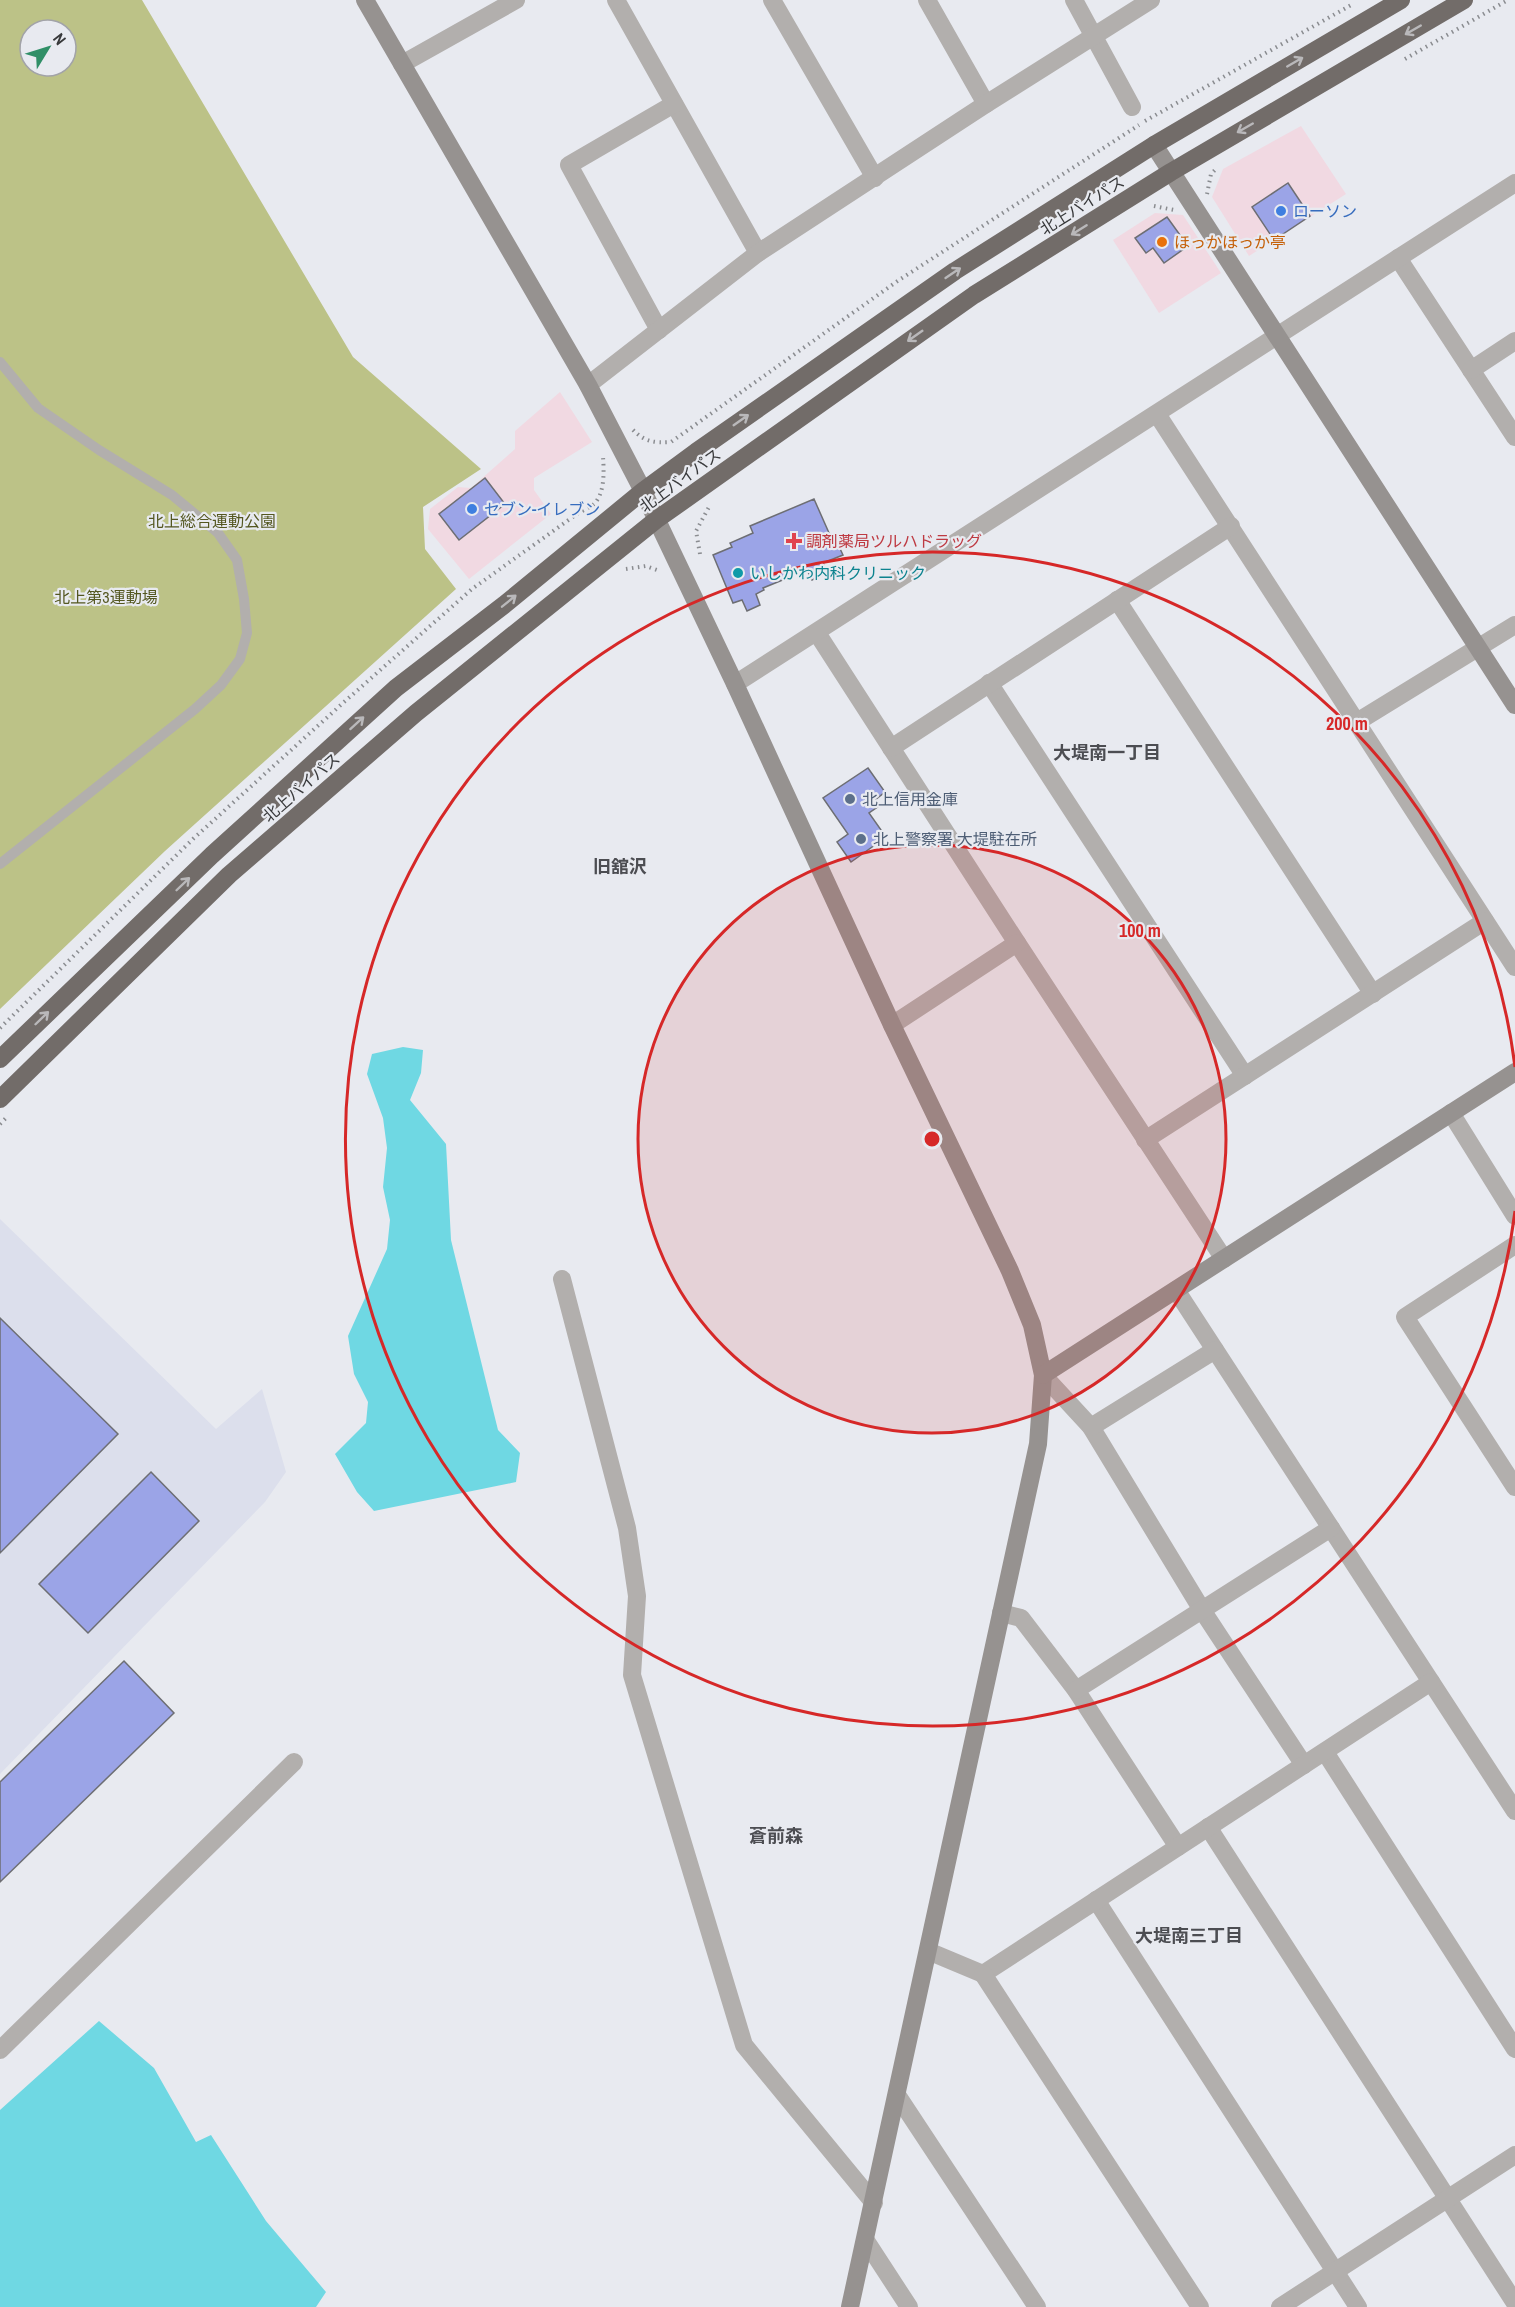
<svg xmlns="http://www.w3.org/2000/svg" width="1515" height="2307" viewBox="0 0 1515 2307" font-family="'Archivo Narrow','Noto Sans JP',sans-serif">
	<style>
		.commercial { fill: #f1d9e2 }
		.built { fill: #dcdfec }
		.green { fill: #bcc287; fill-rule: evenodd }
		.water { fill: #6fd8e3 }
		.building { fill: #9ba4e7; stroke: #6d6e73; stroke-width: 1.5 }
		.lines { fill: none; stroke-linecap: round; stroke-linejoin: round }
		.path { stroke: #8a8c90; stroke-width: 4; stroke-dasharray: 1.5 4.5; stroke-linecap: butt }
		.lane { stroke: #b2afad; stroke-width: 10 }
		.street { stroke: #b2afad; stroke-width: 18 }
		.secondary { stroke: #969290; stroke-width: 18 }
		.highway { stroke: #726c69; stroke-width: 18 }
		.oneway { stroke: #b9b8ba }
		.ring { fill: none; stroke: #d62828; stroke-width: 3 }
		.shop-dot { fill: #3f7fe0; stroke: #e8eaf0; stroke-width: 2 }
		.food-dot { fill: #e8710a; stroke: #e8eaf0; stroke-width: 2 }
		.health-dot { fill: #e0444e; stroke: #e8eaf0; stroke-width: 2 }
		.culture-dot { fill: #0f9aa8; stroke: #e8eaf0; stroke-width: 2 }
		.service-dot { fill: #5c6f8a; stroke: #e8eaf0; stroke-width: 2 }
		.labels { text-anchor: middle; stroke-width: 4.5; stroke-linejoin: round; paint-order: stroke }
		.street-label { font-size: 16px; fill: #38393b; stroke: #e8eaf0 }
		.shop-label { font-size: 16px; fill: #366cbe; stroke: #e8eaf0; text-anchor: start }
		.food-label { font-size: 16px; fill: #c56008; stroke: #e8eaf0; text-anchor: start }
		.park-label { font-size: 16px; fill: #545720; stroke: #e8eaf0 }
		.health-label { font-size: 16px; fill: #be3a42; stroke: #e8eaf0; text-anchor: start }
		.culture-label { font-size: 16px; fill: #0d838f; stroke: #e8eaf0; text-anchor: start }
		.service-label { font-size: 16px; fill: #4e5e75; stroke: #e8eaf0; text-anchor: start }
		.neighbourhood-label { font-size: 18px; font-weight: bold; fill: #4c4d52; stroke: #e8eaf0 }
		.centre { fill: #d62828; stroke: #e8eaf0; stroke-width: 3 }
		.ring-label { font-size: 18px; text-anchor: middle; font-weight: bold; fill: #d62828; stroke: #e8eaf0; stroke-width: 4.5; stroke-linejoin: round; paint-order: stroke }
	</style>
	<rect width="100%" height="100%" fill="#e8eaf0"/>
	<!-- commercial -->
	<g class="commercial">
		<path d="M1301 126 1346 194 1249 256 1212 197 1223 169Z"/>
		<path d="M1155 213 1183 215 1221 273 1159 313 1113 240Z"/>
		<path d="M560 392 592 442 534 478V490L551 514 469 579 428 529 430 509 458 487 471 488 515 449V431Z"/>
	</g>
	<!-- built -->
	<path class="built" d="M0 1219 216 1429 262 1389 286 1472 265 1502 0 1774Z"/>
	<!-- green -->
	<path class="green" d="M0 0H142L353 357 481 469 423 507 425 549 456 589 165 851 0 1009ZM30 30H66V66H30Z"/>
	<!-- water -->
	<g class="water">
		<path d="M403 1047 423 1050 421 1073 410 1100 446 1144 451 1240 498 1430 520 1453 516 1482 374 1511 357 1492 335 1454 366 1423 368 1402 354 1374 348 1336 387 1249 390 1220 383 1187 387 1148 383 1118 367 1074 372 1054Z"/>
		<path d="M99 2021 154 2068 196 2142 211 2135 266 2221 326 2292 316 2307H0V2110Z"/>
	</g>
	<!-- building -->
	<g class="building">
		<path d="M1288 183 1310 216 1274 240 1252 207Z"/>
		<path d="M1167 217 1188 246 1164 263 1153 248 1146 253 1135 238Z"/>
		<path d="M485 478 505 504 459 540 439 514Z"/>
		<path d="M814 499 833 542 836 540 843 555 823 563 827 573 812 580 807 570 763 588 764 590 756 594 760 605 747 611 742 600 733 603 713 555 732 547 730 543 753 533 750 526Z"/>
		<path d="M868 768 885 792 875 800 879 806 869 813 886 837 851 862 837 842 848 834 823 798Z"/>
		<path d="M0 1318 118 1434 0 1553Z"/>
		<path d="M151 1472 199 1521 88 1633 39 1584Z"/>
		<path d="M124 1661 174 1713 0 1882V1782Z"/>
	</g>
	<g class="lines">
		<!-- path -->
		<g class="path">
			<path d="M1405 59 1508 0"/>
			<path d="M1145 121 1353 4"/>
			<path d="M1207 194 1211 174 1217 168"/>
			<path d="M1154 206 1174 210"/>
			<path d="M633 430C645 442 654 443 671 442L899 280 1139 125"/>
			<path d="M700 554 696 531 709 507"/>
			<path d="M626 569 646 566 660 571"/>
			<path d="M0 1028 193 839 343 703 472 589 577 514C582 511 589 508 594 504 605 493 604 471 603 457"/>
			<path d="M0 1124 8 1116"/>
		</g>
		<!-- lane -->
		<path class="lane" d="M0 362 38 408 99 450 172 495 218 533 237 560 244 599 247 633 240 659 221 685 195 709 0 864"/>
		<!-- street -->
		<g class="street">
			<path d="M616 0 758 253"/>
			<path d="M772 0 875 178"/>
			<path d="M927 0 986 104"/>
			<path d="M1074 0 1132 107"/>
			<path d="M402 64 516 0"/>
			<path d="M1398 258 1515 437"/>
			<path d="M659 330 569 165 674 104"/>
			<path d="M1471 370 1515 341"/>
			<path d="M588 385 758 253 986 104 1151 0"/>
			<path d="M1157 414 1515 967"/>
			<path d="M1117 600 1373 994"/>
			<path d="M817 633 1017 943 1224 1259"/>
			<path d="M989 683 1245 1076"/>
			<path d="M735 684 1515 183"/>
			<path d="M1357 722 1515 625"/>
			<path d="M891 748 1231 526"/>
			<path d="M892 1025 1017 943"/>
			<path d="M1451 1113 1515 1216"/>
			<path d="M1145 1140 1485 921"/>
			<path d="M1515 1245 1405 1317 1515 1487"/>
			<path d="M562 1279 627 1528 637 1596 632 1675 744 2045 874 2203"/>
			<path d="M1176 1290 1515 1811"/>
			<path d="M1043 1375 1091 1427 1202 1610 1304 1765"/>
			<path d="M1091 1427 1215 1350"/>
			<path d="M1001 1613 1021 1618 1076 1690 1178 1847"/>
			<path d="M1076 1690 1331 1528"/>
			<path d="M1325 1752 1515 2049"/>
			<path d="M1208 1827 1515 2303"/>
			<path d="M1096 1900 1358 2307"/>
			<path d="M928 1951 983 1974 1431 1682"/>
			<path d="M983 1974 1200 2307"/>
			<path d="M0 2050 294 1762"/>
			<path d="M897 2095 1037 2307"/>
			<path d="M866 2241 909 2307"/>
			<path d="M1280 2307 1515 2155"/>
		</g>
		<!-- secondary -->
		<g class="secondary">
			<path d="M365 0 588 385 643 491 735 684 892 1025 1010 1271 1032 1325 1043 1375 1038 1444 850 2307"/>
			<path d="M1154 145 1515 705"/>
			<path d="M1043 1375 1515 1072"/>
		</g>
		<!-- highway -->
		<g class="highway">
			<path d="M0 1059 212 855 396 688 504 605 643 491 696 452 955 271 1154 145 1401 0"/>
			<path d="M0 1099 229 875 416 713 656 520 974 295 1171 172 1464 0"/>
		</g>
	</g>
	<!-- one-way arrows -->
	<defs><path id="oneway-shaft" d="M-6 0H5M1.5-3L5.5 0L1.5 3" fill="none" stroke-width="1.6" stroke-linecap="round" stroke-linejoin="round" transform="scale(1.5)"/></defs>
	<g class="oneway">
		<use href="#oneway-shaft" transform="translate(1413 30) rotate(150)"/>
		<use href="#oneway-shaft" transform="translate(1295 62) rotate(-30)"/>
		<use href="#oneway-shaft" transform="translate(1245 128) rotate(150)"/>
		<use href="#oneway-shaft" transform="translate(1079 230) rotate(148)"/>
		<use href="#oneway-shaft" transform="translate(953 273) rotate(-34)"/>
		<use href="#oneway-shaft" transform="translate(915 336) rotate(145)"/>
		<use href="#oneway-shaft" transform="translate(741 420) rotate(-35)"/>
		<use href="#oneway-shaft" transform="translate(509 601) rotate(-39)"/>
		<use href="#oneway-shaft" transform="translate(357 723) rotate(-42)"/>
		<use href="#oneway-shaft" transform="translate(183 884) rotate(-44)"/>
		<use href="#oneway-shaft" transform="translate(42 1018) rotate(-44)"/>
	</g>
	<!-- distance rings -->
	<circle cx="932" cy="1139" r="294" fill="#d62828" fill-opacity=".12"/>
	<g class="ring">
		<circle cx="932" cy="1139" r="294"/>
		<path d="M1515 1211A587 587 0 1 1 1515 1067"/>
	</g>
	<!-- markers -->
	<g class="shop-dot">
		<circle cx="1281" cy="211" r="6"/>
		<circle cx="472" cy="509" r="6"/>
	</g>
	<circle class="food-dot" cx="1162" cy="242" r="6"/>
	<path class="health-dot" d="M791 532h6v6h6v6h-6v6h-6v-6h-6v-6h6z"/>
	<circle class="culture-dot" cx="738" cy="573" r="6"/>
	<g class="service-dot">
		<circle cx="850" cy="799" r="6"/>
		<circle cx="861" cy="839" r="6"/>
	</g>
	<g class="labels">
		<!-- street labels -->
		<g class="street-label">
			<text transform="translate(1082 205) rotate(-32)" y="6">北上バイパス</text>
			<text transform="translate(680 480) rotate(-36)" y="6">北上バイパス</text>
			<text transform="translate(301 787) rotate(-41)" y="6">北上バイパス</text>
		</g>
		<!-- shop labels -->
		<g class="shop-label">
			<text x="1293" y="217">ローソン</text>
			<text x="484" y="515">セブン-イレブン</text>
		</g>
		<!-- food labels -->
		<g class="food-label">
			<text x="1174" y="248">ほっかほっか亭</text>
		</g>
		<!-- park labels -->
		<g class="park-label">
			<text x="212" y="527">北上総合運動公園</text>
			<text x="106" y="603">北上第3運動場</text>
		</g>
		<!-- health labels -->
		<g class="health-label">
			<text x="806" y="547">調剤薬局ツルハドラッグ</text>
		</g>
		<!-- culture labels -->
		<g class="culture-label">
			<text x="750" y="579">いしかわ内科クリニック</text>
		</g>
		<!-- service labels -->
		<g class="service-label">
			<text x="862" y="805">北上信用金庫</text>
			<text x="873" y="845">北上警察署 大堤駐在所</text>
		</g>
		<!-- neighbourhood labels -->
		<g class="neighbourhood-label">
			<text x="1107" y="759">大堤南一丁目</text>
			<text x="620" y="873">旧舘沢</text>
			<text x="776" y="1842">蒼前森</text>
			<text x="1189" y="1942">大堤南三丁目</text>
		</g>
	</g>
	<circle cx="932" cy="1139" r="9" class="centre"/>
	<g class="ring-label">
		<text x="1347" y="730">200 m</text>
		<text x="1140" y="937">100 m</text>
	</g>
	<!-- north arrow -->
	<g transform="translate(48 48) rotate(52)"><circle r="28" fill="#e8eaf0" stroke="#a2a3a8" stroke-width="1.5"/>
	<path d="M0-4.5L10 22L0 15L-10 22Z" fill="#308f67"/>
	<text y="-9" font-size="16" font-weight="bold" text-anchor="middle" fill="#38393b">N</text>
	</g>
</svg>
